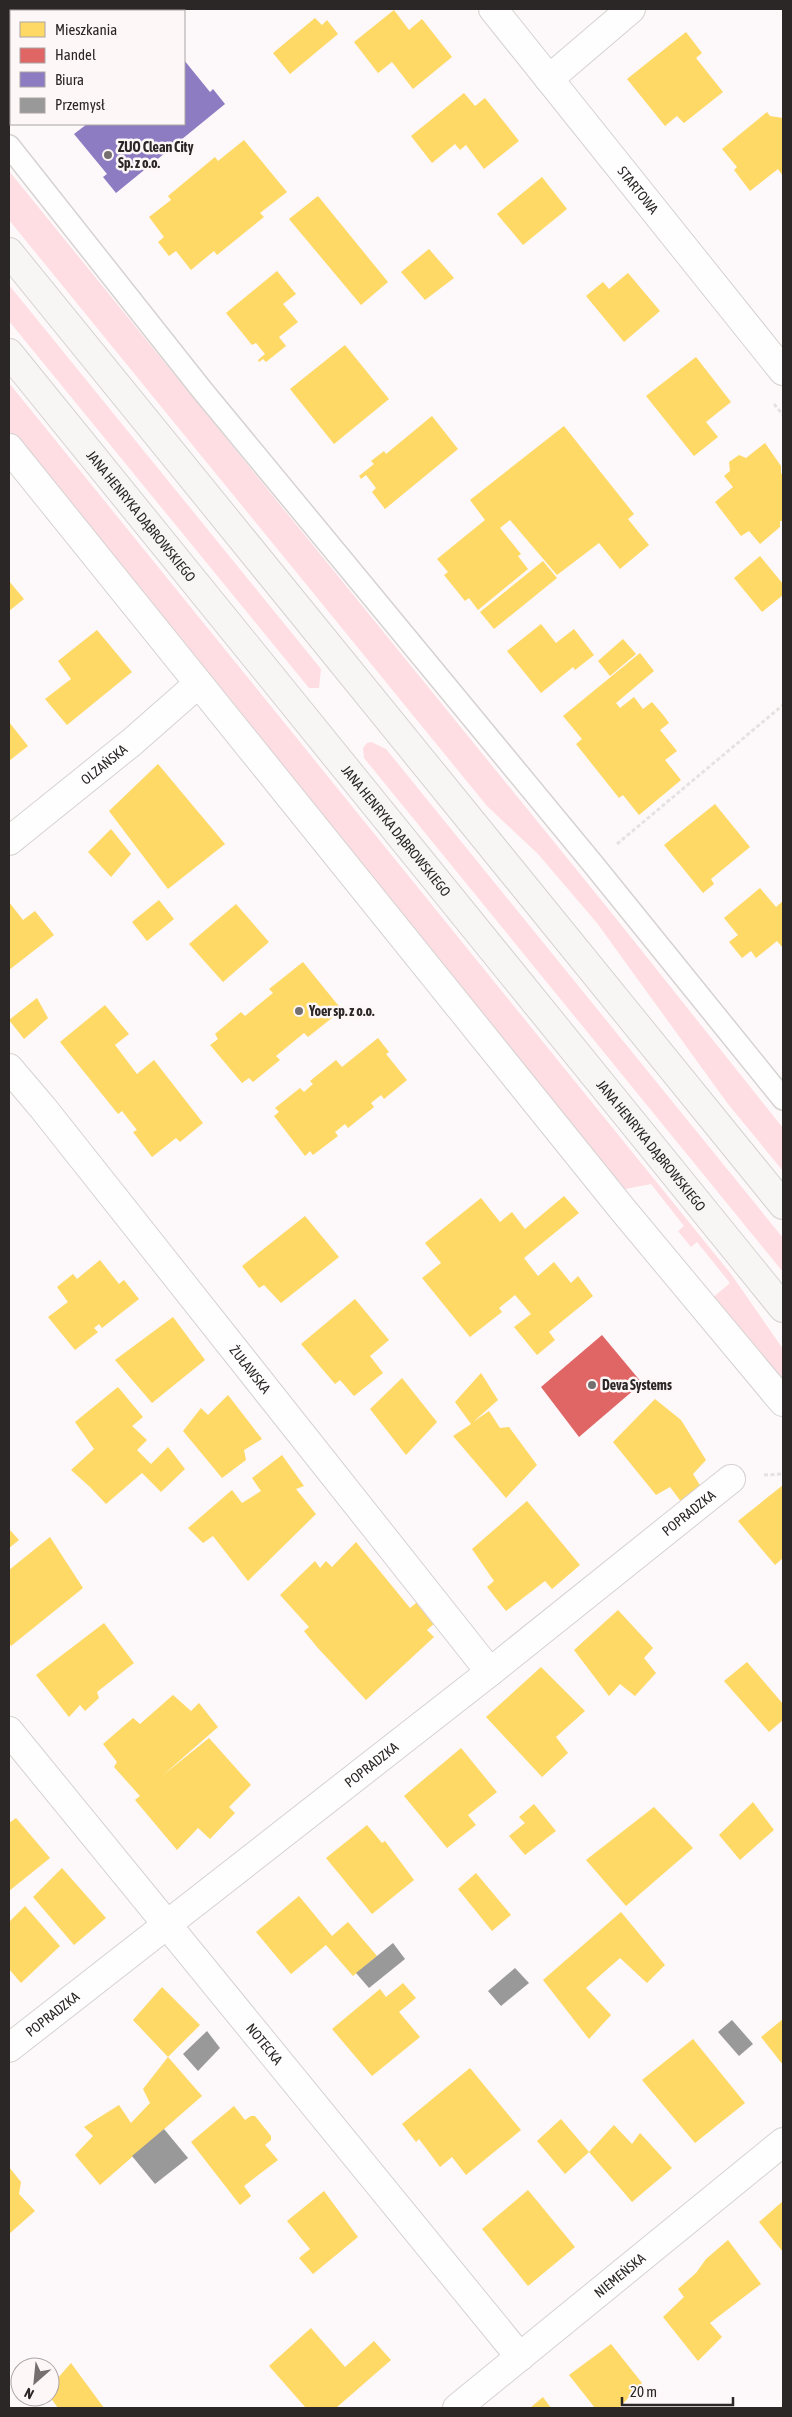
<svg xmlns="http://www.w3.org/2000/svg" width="792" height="2417" viewBox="0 0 792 2417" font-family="'Asap Condensed',sans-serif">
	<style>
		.green { fill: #fedee2 }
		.homes { fill: #ffd966 }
		.shops { fill: #e06666 }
		.offices { fill: #8e7cc3 }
		.industry { fill: #999 }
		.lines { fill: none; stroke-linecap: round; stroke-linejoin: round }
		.service-casing { stroke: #d6d2d2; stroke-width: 24 }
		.minor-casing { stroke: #d6d2d2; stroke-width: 30 }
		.secondary-casing { stroke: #d6d2d2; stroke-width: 30 }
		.path { stroke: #e4e2e2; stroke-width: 3; stroke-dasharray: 4 2.5; stroke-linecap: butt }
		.service { stroke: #fffefe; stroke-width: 21 }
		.minor { stroke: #fffefe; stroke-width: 28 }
		.secondary { stroke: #f8f5f5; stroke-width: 28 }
		.poi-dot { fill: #747070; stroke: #fef7f8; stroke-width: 2 }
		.labels { text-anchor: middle; stroke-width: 5; stroke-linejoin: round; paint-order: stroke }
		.poi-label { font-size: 14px; font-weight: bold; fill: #2b2727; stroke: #fef7f8; text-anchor: start }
		.street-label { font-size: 14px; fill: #2b2727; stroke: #fef7f8 }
	</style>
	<rect width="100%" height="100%" fill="#fdf8f9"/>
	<!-- green -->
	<g class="green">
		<path d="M9 171 606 906 783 1128V1171L728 1104 597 923 538 854 487 806 9 220Z"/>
		<path d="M9 285 321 669 319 688H309L9 321Z"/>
		<path d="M9 383 731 1274 783 1349V1390L710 1300 730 1283 697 1242 691 1247 678 1231 684 1226 651 1184 620 1190 9 436Z"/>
		<path d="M371 742 386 749 783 1238V1272L364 758 363 748 367 743Z"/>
	</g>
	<!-- homes -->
	<g class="homes">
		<path d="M9 9H64L66 11H11V41L9 38Z"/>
		<path d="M394 10 409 30 422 19 452 57 413 89 392 62 378 73 354 42Z"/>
		<path d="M315 18 322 25 327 20 338 34 290 74 273 53Z"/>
		<path d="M686 32 702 53 696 58 723 92 684 123 677 116 665 126 627 79Z"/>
		<path d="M464 93 475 106 485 98 519 141 484 169 466 145 460 150 455 144 432 163 411 136Z"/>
		<path d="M767 112 770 116 783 118V176L778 169 750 191 734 170 737 167 722 149Z"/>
		<path d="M244 140 287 192 260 213 264 217 217 255 214 251 191 270 176 251 169 256 158 242 164 237 149 217 171 200 168 196 215 157 218 161Z"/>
		<path d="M542 177 567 209 523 245 497 214Z"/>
		<path d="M318 196 388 282 361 305 289 219Z"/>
		<path d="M429 249 454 278 425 300 401 272Z"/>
		<path d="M277 271 296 294 283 304 298 322 279 337 286 346 266 362 263 359 259 362 258 360 265 354 256 343 252 345 226 313Z"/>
		<path d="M628 273 660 311 624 342 586 296 603 282 609 289Z"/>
		<path d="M345 345 389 399 334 444 290 389Z"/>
		<path d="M696 357 731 402 706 422 718 437 694 456 646 396Z"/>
		<path d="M432 416 458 449 385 509 372 492 376 488 366 475 361 479 359 476 374 464 371 461 384 451 386 454Z"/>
		<path d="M564 426 634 514 628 519 649 545 620 569 599 543 557 575 510 520 500 528 521 554 518 556 528 569 478 610 469 598 465 601 444 575 448 572 437 559 485 520 470 500Z"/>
		<path d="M765 443 781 466V473L783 476V521H780V527L760 544 749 531 741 536 715 502 733 487 724 476 730 471 729 462 739 455 746 458Z"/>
		<path d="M760 556 783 584V595L762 612 734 578Z"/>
		<path d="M543 561 557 578 494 629 480 612Z"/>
		<path d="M9 581 24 599 9 611Z"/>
		<path d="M541 624 556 643 574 629 594 655 575 670 573 667 541 693 507 651Z"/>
		<path d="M97 630 132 672 67 725 45 699 71 679 58 661Z"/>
		<path d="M623 639 636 654 610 676 598 661Z"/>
		<path d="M640 653 654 671 616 703 620 708 634 697 643 709 652 702 664 716 669 723 660 730 677 751 665 760 681 780 639 815 623 795 619 798 576 744 582 739 563 716Z"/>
		<path d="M9 722 28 746 9 761Z"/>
		<path d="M158 764 225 844 168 889 109 811Z"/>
		<path d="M715 804 750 847 711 879 714 884 703 893 664 845Z"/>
		<path d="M111 829 131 854 111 877 88 852Z"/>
		<path d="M760 888 776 907 783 901V948L777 941 756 958 751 951 742 958 729 942 738 935 724 918Z"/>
		<path d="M159 900 174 919 147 941 132 922Z"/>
		<path d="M9 902 23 920 35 911 54 935 9 970Z"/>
		<path d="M236 904 269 942 223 982 189 944Z"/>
		<path d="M303 962 342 1010 308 1037 304 1033 276 1056 280 1060 253 1082 249 1078 242 1083 210 1045 218 1039 215 1034 241 1012 245 1016 273 993 269 989Z"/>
		<path d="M37 998 48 1018 24 1039 9 1020Z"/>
		<path d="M105 1005 129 1034 115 1045 137 1074 154 1060 203 1123 180 1142 176 1138 152 1157 133 1132 137 1130 122 1111 118 1114 60 1042Z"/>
		<path d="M378 1038 389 1052 386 1054 407 1080 384 1099 381 1095 371 1103 374 1107 348 1128 345 1124 335 1132 338 1136 313 1155 310 1151 305 1156 274 1116 279 1112 275 1108 300 1088 304 1092 313 1084 310 1081 336 1060 342 1067Z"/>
		<path d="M564 1196 579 1213 524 1258 538 1276 554 1262 571 1283 578 1276 593 1296 549 1332 555 1340 537 1355 514 1327 531 1314 515 1295 499 1308 502 1312 470 1337 422 1278 441 1263 425 1243 481 1198 500 1222 512 1212 525 1229Z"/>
		<path d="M305 1216 339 1257 281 1303 264 1285 259 1288 242 1266Z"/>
		<path d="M100 1260 119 1284 124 1280 139 1299 102 1328 99 1324 94 1328 98 1332 75 1350 48 1317 68 1302 57 1287 73 1274 77 1279Z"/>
		<path d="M355 1299 389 1340 370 1356 383 1373 354 1396 340 1380 335 1384 301 1344Z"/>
		<path d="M173 1317 205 1360 152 1403 115 1360Z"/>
		<path d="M481 1373 498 1400 473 1422 489 1411 500 1428 509 1427 537 1465 506 1498 453 1436 471 1424 455 1402Z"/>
		<path d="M402 1378 437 1422 406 1455 370 1409Z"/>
		<path d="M118 1387 143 1417 132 1426 147 1440 137 1450 151 1464 168 1447 185 1469 161 1492 142 1473 106 1504 90 1487 71 1470 94 1449 75 1422Z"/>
		<path d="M228 1395 262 1439 244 1450 246 1460 222 1478 183 1431 201 1408 208 1415Z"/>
		<path d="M655 1399 681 1420 706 1460 693 1474 701 1487 682 1503 670 1487 656 1495 613 1442Z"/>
		<path d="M282 1455 304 1486 296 1489 316 1514 248 1581 213 1536 203 1543 188 1528 232 1490 242 1503 261 1491 252 1478Z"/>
		<path d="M783 1485V1558L775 1565 738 1521Z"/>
		<path d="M527 1501 580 1565 552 1589 545 1581 506 1611 487 1587 494 1581 472 1549Z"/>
		<path d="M9 1529 19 1540 9 1548Z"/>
		<path d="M50 1537 83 1588 11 1646 9 1643V1570Z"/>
		<path d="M356 1542 410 1608 421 1599 436 1622 427 1630 434 1637 366 1700 317 1647 304 1631 309 1627 280 1595 315 1561 320 1568 326 1561 332 1567Z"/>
		<path d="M618 1610 653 1648 644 1658 656 1673 635 1696 620 1684 609 1696 574 1650Z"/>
		<path d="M104 1623 134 1663 97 1692 99 1698 85 1711 80 1705 69 1717 36 1675Z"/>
		<path d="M747 1662 783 1704V1720L769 1732 724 1681Z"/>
		<path d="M541 1667 585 1711 556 1737 568 1753 542 1777 486 1717Z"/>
		<path d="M173 1695 191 1711 199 1703 218 1727 162 1776 209 1738 251 1785 229 1807 235 1813 210 1839 198 1828 177 1850 135 1800 140 1796 114 1767 117 1762 103 1744 133 1718 140 1724Z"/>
		<path d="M461 1748 497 1792 468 1815 476 1825 447 1848 404 1796Z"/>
		<path d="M753 1802 774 1830 740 1860 719 1835Z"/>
		<path d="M534 1804 556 1831 525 1855 509 1836 525 1823 519 1817Z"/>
		<path d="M654 1807 693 1848 626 1906 586 1860Z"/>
		<path d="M16 1818 50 1858 9 1891V1823Z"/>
		<path d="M367 1825 382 1843 385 1841 414 1880 372 1914 326 1858Z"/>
		<path d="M62 1868 106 1918 74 1945 33 1897Z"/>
		<path d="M476 1873 511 1915 492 1931 458 1889Z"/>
		<path d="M299 1896 332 1936 348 1922 377 1956 353 1976 326 1945 291 1974 256 1932Z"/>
		<path d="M25 1906 60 1946 21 1983 9 1969V1922Z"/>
		<path d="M621 1912 665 1965 647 1983 620 1958 586 1988 611 2015 589 2039 543 1980Z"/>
		<path d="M403 1983 416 1998 399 2012 420 2037 372 2076 332 2029 380 1989 386 1997Z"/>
		<path d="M162 1987 200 2025 168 2057 133 2020Z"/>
		<path d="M783 2019V2065L761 2037Z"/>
		<path d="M693 2039 745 2103 695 2143 642 2080Z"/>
		<path d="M168 2057 202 2096 100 2185 75 2155 93 2136 84 2127 119 2105 131 2123 150 2103 143 2089Z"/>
		<path d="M470 2068 521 2130 466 2175 452 2157 440 2167 419 2139 416 2142 402 2124Z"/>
		<path d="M234 2106 245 2120 251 2116H255L271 2136V2140L265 2145 278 2160 244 2186 251 2196 240 2205 191 2142Z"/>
		<path d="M561 2119 589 2152 565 2174 537 2141Z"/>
		<path d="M614 2125 632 2144 640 2133 672 2168 632 2202 589 2152Z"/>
		<path d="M9 2167 21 2182 19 2194 35 2211 9 2234Z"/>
		<path d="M528 2190 575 2247 528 2286 482 2229Z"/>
		<path d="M324 2191 358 2237 313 2274 299 2258 310 2249 287 2221Z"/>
		<path d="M783 2201V2252L759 2222Z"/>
		<path d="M728 2240 761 2284 710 2323 722 2337 698 2361 663 2317 684 2297 678 2289 696 2273 706 2259Z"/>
		<path d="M311 2328 345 2367 374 2341 391 2360 336 2408H306L269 2366Z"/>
		<path d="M611 2344 642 2383 619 2408H595L569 2375Z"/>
		<path d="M71 2363 104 2408H58L50 2397V2387Z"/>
		<path d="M543 2397 551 2408H530Z"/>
	</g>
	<!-- shops -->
	<path class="shops" d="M602 1335 642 1383 579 1437 541 1387Z"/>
	<!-- offices -->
	<path class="offices" d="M184 60 210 92 213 89 225 104 116 193 103 177 107 174 74 134 87 124H184Z"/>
	<!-- industry -->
	<g class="industry">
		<path d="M393 1943 405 1959 369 1988 356 1973Z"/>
		<path d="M515 1968 529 1983 501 2006 488 1991Z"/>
		<path d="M732 2020 753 2044 739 2056 718 2032Z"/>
		<path d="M207 2031 220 2048 198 2071 183 2054Z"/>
		<path d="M164 2129 188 2158 155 2184 132 2156Z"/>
	</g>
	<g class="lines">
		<defs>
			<path id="service" d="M9 146 202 390 593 864 783 1099"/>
			<g id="minor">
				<path id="s1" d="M493 9 783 371"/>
				<path d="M549 79 631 9"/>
				<path d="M9 448 623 1210 783 1402"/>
				<path id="s2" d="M9 841 132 742 198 684"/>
				<path id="s3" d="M9 1068 43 1108 490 1672"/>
				<path id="s4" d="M9 1731 520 2357"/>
				<path id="s5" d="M9 2048 490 1672 731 1479"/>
				<path id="s6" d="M457 2408 783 2142"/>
			</g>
			<g id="secondary">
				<path d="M9 252 783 1205"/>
				<path id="s7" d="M9 353 783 1308"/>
			</g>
		</defs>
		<!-- service casing -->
		<use href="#service" class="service-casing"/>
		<!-- minor casing -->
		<use href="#minor" class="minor-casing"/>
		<!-- secondary casing -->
		<use href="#secondary" class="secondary-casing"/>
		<!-- path -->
		<g class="path">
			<path d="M774 404 783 415"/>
			<path d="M617 844 783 705"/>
			<path d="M764 1475 783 1474"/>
		</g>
		<!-- service -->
		<use href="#service" class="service"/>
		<!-- minor -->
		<use href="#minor" class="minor"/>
		<!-- secondary -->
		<use href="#secondary" class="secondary"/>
	</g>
	<!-- markers -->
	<g class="poi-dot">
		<circle cx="108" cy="155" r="5"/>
		<circle cx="299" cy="1011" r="5"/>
		<circle cx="592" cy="1385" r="5"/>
	</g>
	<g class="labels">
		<!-- poi labels -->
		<g class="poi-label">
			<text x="118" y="152">ZUO Clean City<tspan x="118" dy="16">Sp. z o.o.</tspan></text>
			<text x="309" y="1016">Yoer sp. z o.o.</text>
			<text x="602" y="1390">Deva Systems</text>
		</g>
		<!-- street labels -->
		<g class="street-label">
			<text dy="5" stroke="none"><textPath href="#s1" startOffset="232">STARTOWA</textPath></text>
			<text dy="5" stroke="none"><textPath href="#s7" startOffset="210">JANA HENRYKA DĄBROWSKIEGO</textPath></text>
			<text dy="5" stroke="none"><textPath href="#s2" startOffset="122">OLZAŃSKA</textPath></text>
			<text dy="5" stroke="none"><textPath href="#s7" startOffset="615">JANA HENRYKA DĄBROWSKIEGO</textPath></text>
			<text dy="5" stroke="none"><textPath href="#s7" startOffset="1020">JANA HENRYKA DĄBROWSKIEGO</textPath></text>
			<text dy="5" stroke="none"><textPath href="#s3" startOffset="386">ŻUŁAWSKA</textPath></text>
			<text dy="5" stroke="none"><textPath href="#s5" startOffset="865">POPRADZKA</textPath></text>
			<text dy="5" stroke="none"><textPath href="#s5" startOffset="460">POPRADZKA</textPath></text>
			<text dy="5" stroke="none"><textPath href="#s5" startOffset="55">POPRADZKA</textPath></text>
			<text dy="5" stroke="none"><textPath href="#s4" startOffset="404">NOTECKA</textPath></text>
			<text dy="5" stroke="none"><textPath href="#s6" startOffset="210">NIEMEŃSKA</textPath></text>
		</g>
	</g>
	<!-- border -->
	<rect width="792" height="2417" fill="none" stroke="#2b2727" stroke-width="20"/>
	<!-- legend -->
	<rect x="10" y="10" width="175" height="115" fill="#fef7f8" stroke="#aaa4a4"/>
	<rect x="20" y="22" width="25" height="15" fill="#ffd966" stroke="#aaa4a4"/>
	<text x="55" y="35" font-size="15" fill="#2b2727">Mieszkania</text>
	<rect x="20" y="48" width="25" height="15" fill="#e06666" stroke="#aaa4a4"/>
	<text x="55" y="60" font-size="15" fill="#2b2727">Handel</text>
	<rect x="20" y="72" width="25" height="15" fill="#8e7cc3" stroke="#aaa4a4"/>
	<text x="55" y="85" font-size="15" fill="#2b2727">Biura</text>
	<rect x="20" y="98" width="25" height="15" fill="#999999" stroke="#aaa4a4"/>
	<text x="55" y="110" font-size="15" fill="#2b2727">Przemysł</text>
	<!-- north arrow -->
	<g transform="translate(35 2382) rotate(207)"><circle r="24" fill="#fef7f8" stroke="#aaa4a4"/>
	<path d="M0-4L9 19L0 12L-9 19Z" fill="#747070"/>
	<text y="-8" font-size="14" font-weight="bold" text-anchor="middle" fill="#2b2727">N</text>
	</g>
	<!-- scale -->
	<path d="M622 2397v8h111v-8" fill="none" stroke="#2b2727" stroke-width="2.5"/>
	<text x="630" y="2397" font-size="15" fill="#2b2727" stroke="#fef7f8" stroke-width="4" paint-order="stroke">20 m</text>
</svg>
